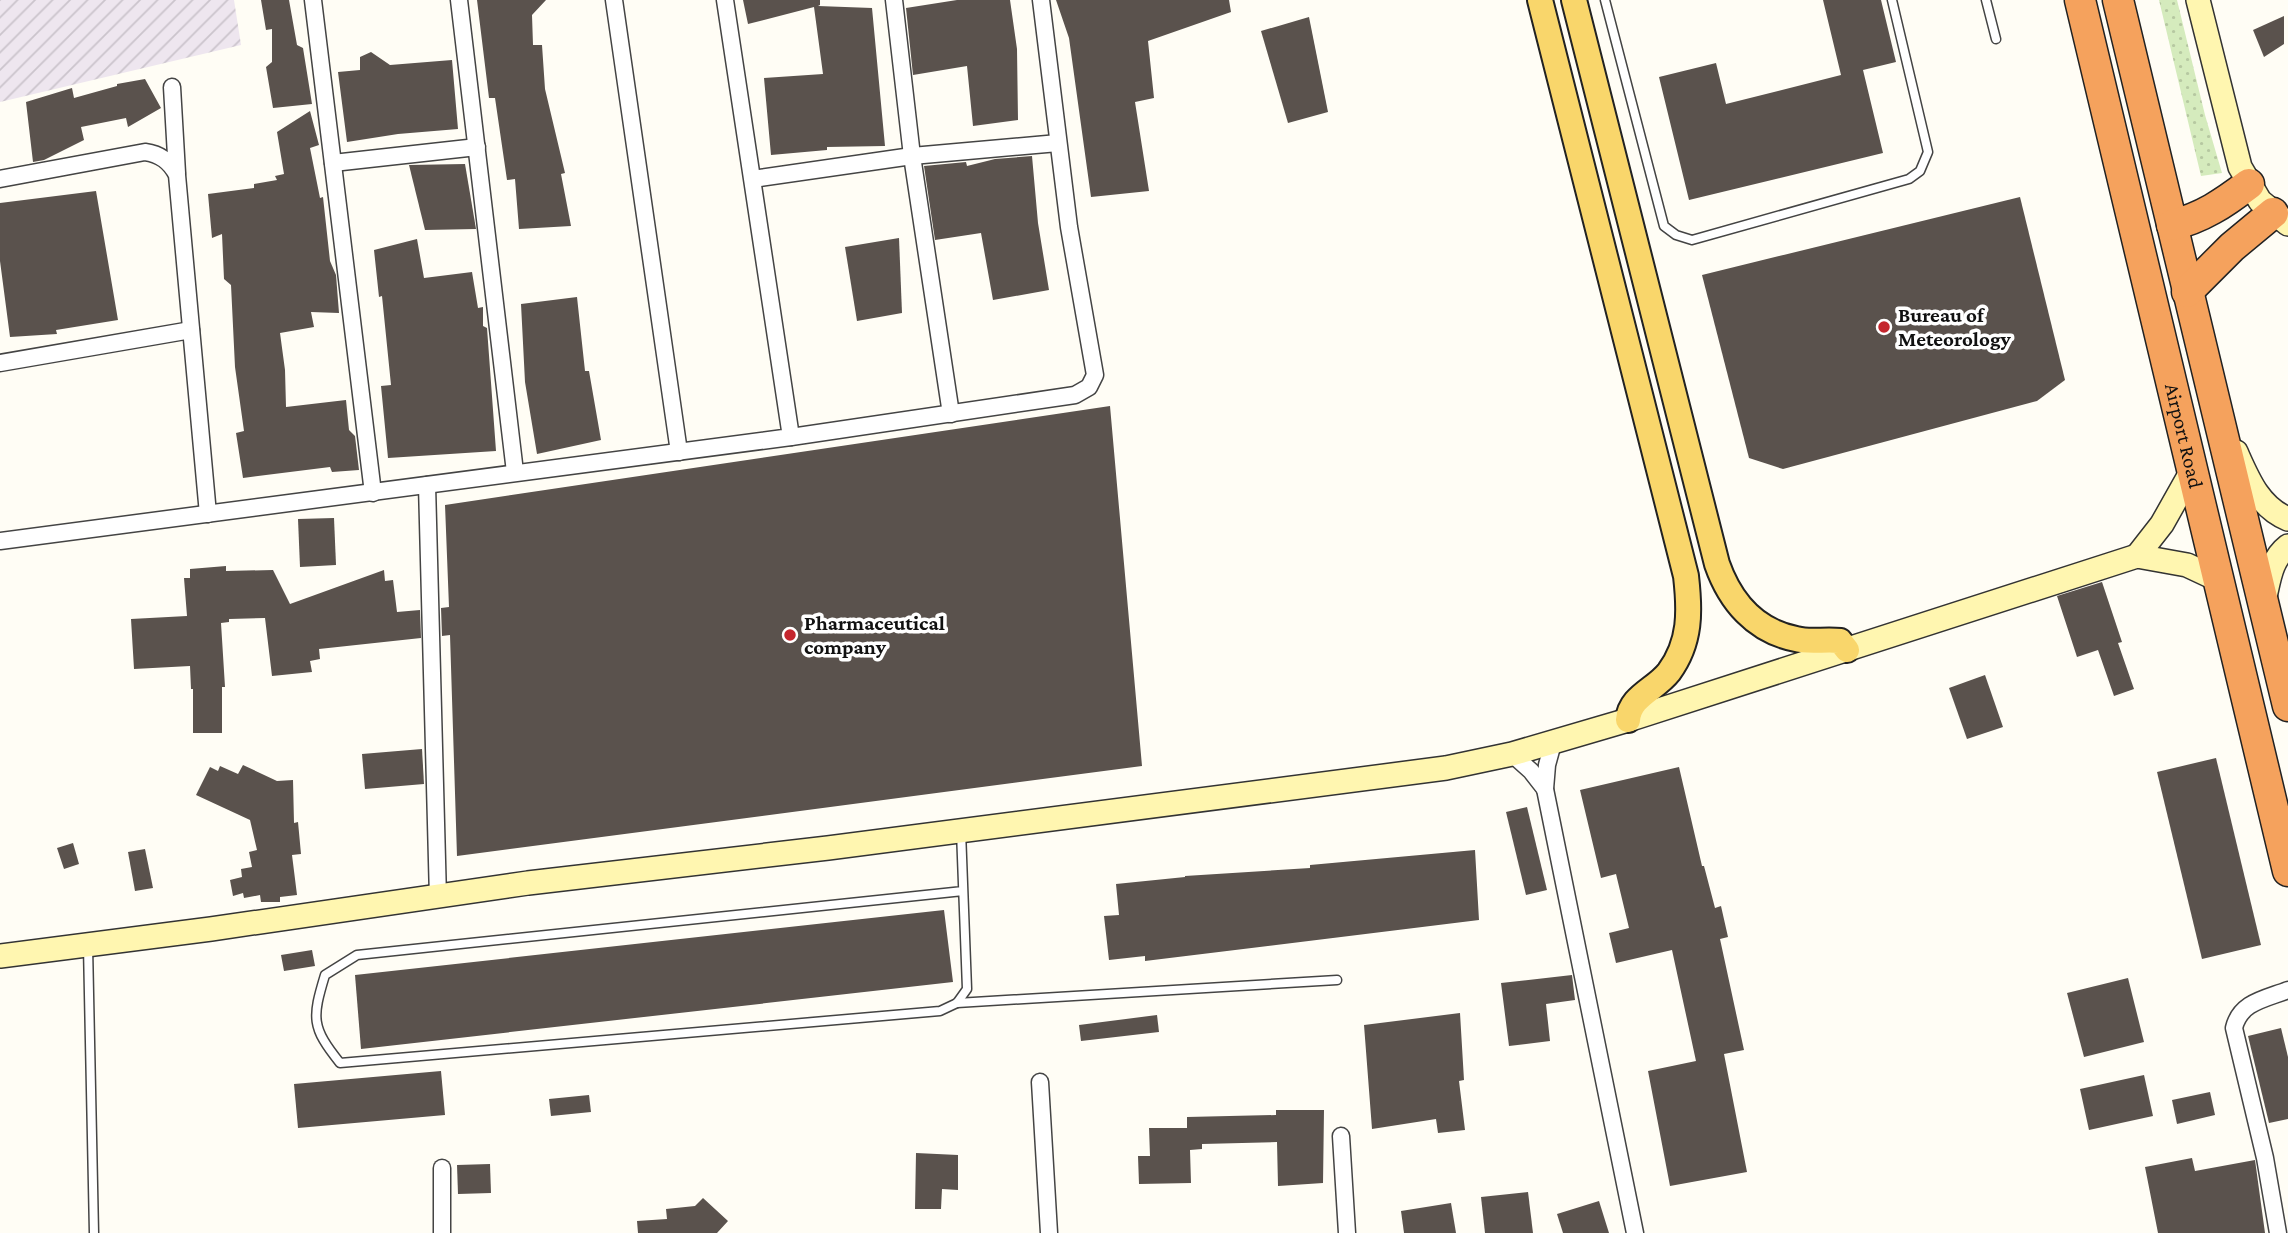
<svg xmlns="http://www.w3.org/2000/svg" width="2288" height="1233" viewBox="0 0 2288 1233" font-family="'Crimson Pro',serif">
	<style>
		.industrial { fill: url(#industrial-furrows) }
		.grass { fill: url(#grass-dots) }
		.building { fill: #5a524d }
		.lines { fill: none; stroke-linecap: round; stroke-linejoin: round }
		.lane-casing { stroke: #444; stroke-width: 11 }
		.street-casing { stroke: #444; stroke-width: 19 }
		.secondary-casing { stroke: #333; stroke-width: 26 }
		.primary-casing { stroke: #222; stroke-width: 28 }
		.highway-casing { stroke: #222; stroke-width: 33 }
		.lane { stroke: #fff; stroke-width: 8 }
		.street { stroke: #fff; stroke-width: 16 }
		.secondary { stroke: #fff6b0; stroke-width: 23 }
		.primary { stroke: #f9d66b; stroke-width: 24 }
		.highway { stroke: #f5a25d; stroke-width: 30 }
		.poi-dot { fill: #c4262e; stroke: #fff; stroke-width: 2.5 }
		.labels { text-anchor: middle; stroke-width: 7; stroke-linejoin: round; paint-order: stroke }
		.poi-label { font-size: 21px; font-weight: bold; fill: #111; stroke: #fff; text-anchor: start }
		.street-label { font-size: 21px; fill: #111; stroke: #fff }
	</style>
	<defs>
		<pattern id="industrial-furrows" width="10" height="10" patternUnits="userSpaceOnUse" patternTransform="scale(1.75)"><rect width="10" height="10" fill="#eee6ef"/><path d="M-1 1l2-2M0 10L10 0M9 11l2-2" fill="none" stroke="#cbc4cc"/></pattern>
		<pattern id="grass-dots" width="8" height="8" patternUnits="userSpaceOnUse" patternTransform="scale(1.75)"><rect width="8" height="8" fill="#d5ebbd"/><path d="M2 2h.1M6 6h.1" fill="none" stroke="#b6c8a1" stroke-width="1.8" stroke-linecap="round"/></pattern>
	</defs>
	<rect width="100%" height="100%" fill="#fffdf5"/>
	<!-- industrial -->
	<path class="industrial" d="M0 0H234L241 45 0 102Z"/>
	<!-- grass -->
	<path class="grass" d="M2159 0H2177L2205 115 2222 173 2201 176Z"/>
	<!-- building -->
	<g class="building">
		<path d="M261 0H289L297 45 303 48 312 104 273 108 266 67 272 62V29L266 30Z"/>
		<path d="M477 0H546L532 15 533 45H542L545 89 565 173 561 174 571 226 519 229 515 179 507 180 495 98H489Z"/>
		<path d="M743 0H820V5L818 6 872 8 885 146 827 147V150L771 155 764 78 823 74 814 7 748 24Z"/>
		<path d="M957 0H1010L1017 49 1018 120 973 126 967 66 913 75 906 8Z"/>
		<path d="M1056 0H1229L1231 12 1148 41 1154 98 1135 102 1149 191 1091 197 1069 38Z"/>
		<path d="M1823 0H1881L1896 62 1863 70 1883 153 1689 200 1659 77 1716 63 1726 104 1841 75Z"/>
		<path d="M2284 16V44L2264 57 2253 30Z"/>
		<path d="M1309 17 1328 112 1288 123 1261 31Z"/>
		<path d="M371 52 390 65 452 60 458 129 398 134 347 142 338 72 360 70V57Z"/>
		<path d="M145 79 161 108 128 127 126 118 81 127 84 140 44 160 33 162 26 102 72 88 74 98 117 86V84Z"/>
		<path d="M310 111 319 145 310 148 320 198 323 197 330 261 336 275 339 313 311 312 314 327 280 333 285 370 286 407 346 400 349 430 355 436 359 470 332 472 330 467 243 478 236 433 244 431 235 367 231 285 224 279 222 234 212 238 208 194 254 188V184L277 180 275 176 284 174 277 132Z"/>
		<path d="M1032 156 1038 223 1049 290 993 300 981 233 935 240 924 166 966 162 967 166 995 159Z"/>
		<path d="M465 164 476 229 425 230 409 165Z"/>
		<path d="M96 191 118 320 56 330 57 334 10 337 0 261V203Z"/>
		<path d="M2020 197 2065 380 2037 401 1783 469 1749 458 1702 275Z"/>
		<path d="M899 238 902 313 857 321 845 247Z"/>
		<path d="M417 239 424 278 472 272 478 308 483 307V326L487 328 496 451 388 458 381 386 391 385 382 296 379 297 374 250Z"/>
		<path d="M577 297 585 371H589L601 440 537 454 525 382 521 304Z"/>
		<path d="M1110 406 1142 766 457 856 450 635 442 636 441 608 449 607 445 505Z"/>
		<path d="M334 518 336 565 300 567 298 519Z"/>
		<path d="M226 566V571L273 570 290 604 384 570 385 581 393 580 397 612 420 610 421 638 319 649 320 659 310 661 312 672 272 676 265 618 229 619V622L221 623 225 687H222V733H193V689H191L190 666 134 669 131 619 187 616 184 578H190V569Z"/>
		<path d="M2102 582 2122 642 2118 643 2134 689 2114 696 2098 650 2077 657 2057 596Z"/>
		<path d="M1985 675 2003 727 1967 739 1949 688Z"/>
		<path d="M422 749 424 784 365 789 362 754Z"/>
		<path d="M2216 758 2261 945 2202 959 2157 772Z"/>
		<path d="M243 765 277 781 293 780 294 823 298 822 301 854 292 855 297 895 280 897V902H261L260 895 244 898 243 893 233 896 230 880 242 877 241 869 252 867 249 852 257 850 250 820 196 795 210 767 218 771 220 766 238 774Z"/>
		<path d="M1679 767 1702 866H1704L1715 908 1721 906 1728 937 1720 939 1744 1050 1724 1054 1747 1172 1670 1186 1648 1071 1696 1061 1672 950 1616 963 1609 933 1629 928 1616 874 1601 878 1580 790Z"/>
		<path d="M1527 807 1547 890 1526 895 1506 812Z"/>
		<path d="M73 843 79 864 64 869 57 848Z"/>
		<path d="M145 849 153 888 135 891 128 852Z"/>
		<path d="M1475 850 1479 920 1145 961V956L1109 960 1104 916 1119 915 1116 884 1185 877V876L1310 868V865Z"/>
		<path d="M944 910 953 982 361 1049 355 975Z"/>
		<path d="M312 950 315 966 284 971 281 955Z"/>
		<path d="M1572 975 1575 1000 1546 1004 1550 1041 1509 1046 1501 983Z"/>
		<path d="M2128 978 2144 1042 2084 1057 2067 993Z"/>
		<path d="M1460 1013 1464 1080 1459 1081 1465 1130 1438 1133 1436 1119 1372 1129 1364 1025Z"/>
		<path d="M1157 1015 1159 1032 1081 1041 1079 1025Z"/>
		<path d="M2281 1028 2288 1057V1119L2269 1123 2248 1036Z"/>
		<path d="M441 1071 445 1115 298 1128 294 1084Z"/>
		<path d="M2144 1075 2153 1116 2089 1130 2080 1089Z"/>
		<path d="M2210 1092 2215 1115 2177 1124 2172 1100Z"/>
		<path d="M589 1095 591 1112 551 1116 549 1099Z"/>
		<path d="M1276 1110H1324L1323 1183 1278 1186 1277 1142 1202 1144V1149L1190 1150 1191 1183 1139 1184 1138 1156H1150L1149 1128H1187V1117L1276 1115Z"/>
		<path d="M916 1153 958 1155V1190L942 1189 941 1209H915Z"/>
		<path d="M2192 1158 2195 1171 2255 1160 2265 1233H2158L2145 1167Z"/>
		<path d="M490 1164 491 1193 458 1194 457 1165Z"/>
		<path d="M1528 1192 1533 1233H1485L1481 1197Z"/>
		<path d="M703 1198 728 1221 717 1233H638L637 1221 667 1219 666 1209 695 1206Z"/>
		<path d="M1599 1201 1609 1233H1563L1557 1214Z"/>
		<path d="M1451 1203 1456 1233H1404L1401 1211Z"/>
	</g>
	<g class="lines">
		<defs>
			<g id="lane">
				<path d="M1605 0 1664 226 1676 235 1692 240 1909 179 1920 171 1928 152 1892 0"/>
				<path d="M1986 0 1996 39"/>
				<path d="M961 831 967 989 957 1003 940 1011 340 1063C311 1027 312 1018 325 975L357 955 963 891"/>
				<path d="M88 946 94 1233"/>
				<path d="M957 1003 1337 980"/>
			</g>
			<g id="street">
				<path d="M313 0 373 493"/>
				<path d="M459 0 515 472"/>
				<path d="M614 0 679 452"/>
				<path d="M894 0 912 156 951 414"/>
				<path d="M172 87 177 173"/>
				<path d="M333 163 477 147"/>
				<path d="M0 179 145 152C160 154 170 161 177 175L208 514"/>
				<path d="M753 179 912 156 1058 143"/>
				<path d="M0 363 191 330"/>
				<path d="M791 437 1075 395 1089 387 1095 375 1069 227 1041 0"/>
				<path d="M427 485 438 898"/>
				<path d="M0 541 791 437 725 0"/>
				<path d="M1553 743 1547 765 1545 789 1635 1233"/>
				<path d="M1512 754 1531 771 1545 789"/>
				<path d="M1040 1082 1049 1233"/>
				<path d="M1341 1136 1347 1233"/>
				<path d="M442 1168V1233"/>
				<path d="M2278 1233 2265 1158 2234 1028C2240 1002 2265 999 2288 990"/>
			</g>
			<g id="secondary">
				<path d="M2198 0 2240 167 2260 201 2288 224"/>
				<path d="M2236 452C2248 479 2259 507 2288 519"/>
				<path d="M2137 556 2162 524 2193 469"/>
				<path d="M2264 601C2269 581 2270 560 2288 546"/>
				<path d="M0 956 211 929 528 883 828 848 1446 768 1512 754 1628 720 2137 556 2187 565 2219 580"/>
			</g>
			<g id="primary">
				<path d="M1540 0 1686 576C1690 611 1691 642 1669 672 1655 690 1630 696 1628 720"/>
				<path d="M1574 0 1717 564C1730 601 1755 631 1796 639 1810 643 1825 639 1840 641L1847 650"/>
			</g>
			<g id="highway">
				<path id="s1" d="M2080 0 2288 871"/>
				<path d="M2118 0 2288 706"/>
				<path d="M2172 225C2202 218 2224 203 2249 184"/>
				<path d="M2187 292 2232 247 2273 213"/>
			</g>
		</defs>
		<!-- lane casing -->
		<use href="#lane" class="lane-casing"/>
		<!-- street casing -->
		<use href="#street" class="street-casing"/>
		<!-- secondary casing -->
		<use href="#secondary" class="secondary-casing"/>
		<!-- primary casing -->
		<use href="#primary" class="primary-casing"/>
		<!-- highway casing -->
		<use href="#highway" class="highway-casing"/>
		<!-- lane -->
		<use href="#lane" class="lane"/>
		<!-- street -->
		<use href="#street" class="street"/>
		<!-- secondary -->
		<use href="#secondary" class="secondary"/>
		<!-- primary -->
		<use href="#primary" class="primary"/>
		<!-- highway -->
		<use href="#highway" class="highway"/>
	</g>
	<!-- markers -->
	<g class="poi-dot">
		<circle cx="1884" cy="327" r="7"/>
		<circle cx="790" cy="635" r="7"/>
	</g>
	<g class="labels">
		<!-- poi labels -->
		<g class="poi-label">
			<text x="1898" y="322">Bureau of<tspan x="1898" dy="24">Meteorology</tspan></text>
			<text x="804" y="630">Pharmaceutical<tspan x="804" dy="24">company</tspan></text>
		</g>
		<!-- street labels -->
		<g class="street-label">
			<text dy="7" stroke="none"><textPath href="#s1" startOffset="448">Airport Road</textPath></text>
		</g>
	</g>
</svg>
